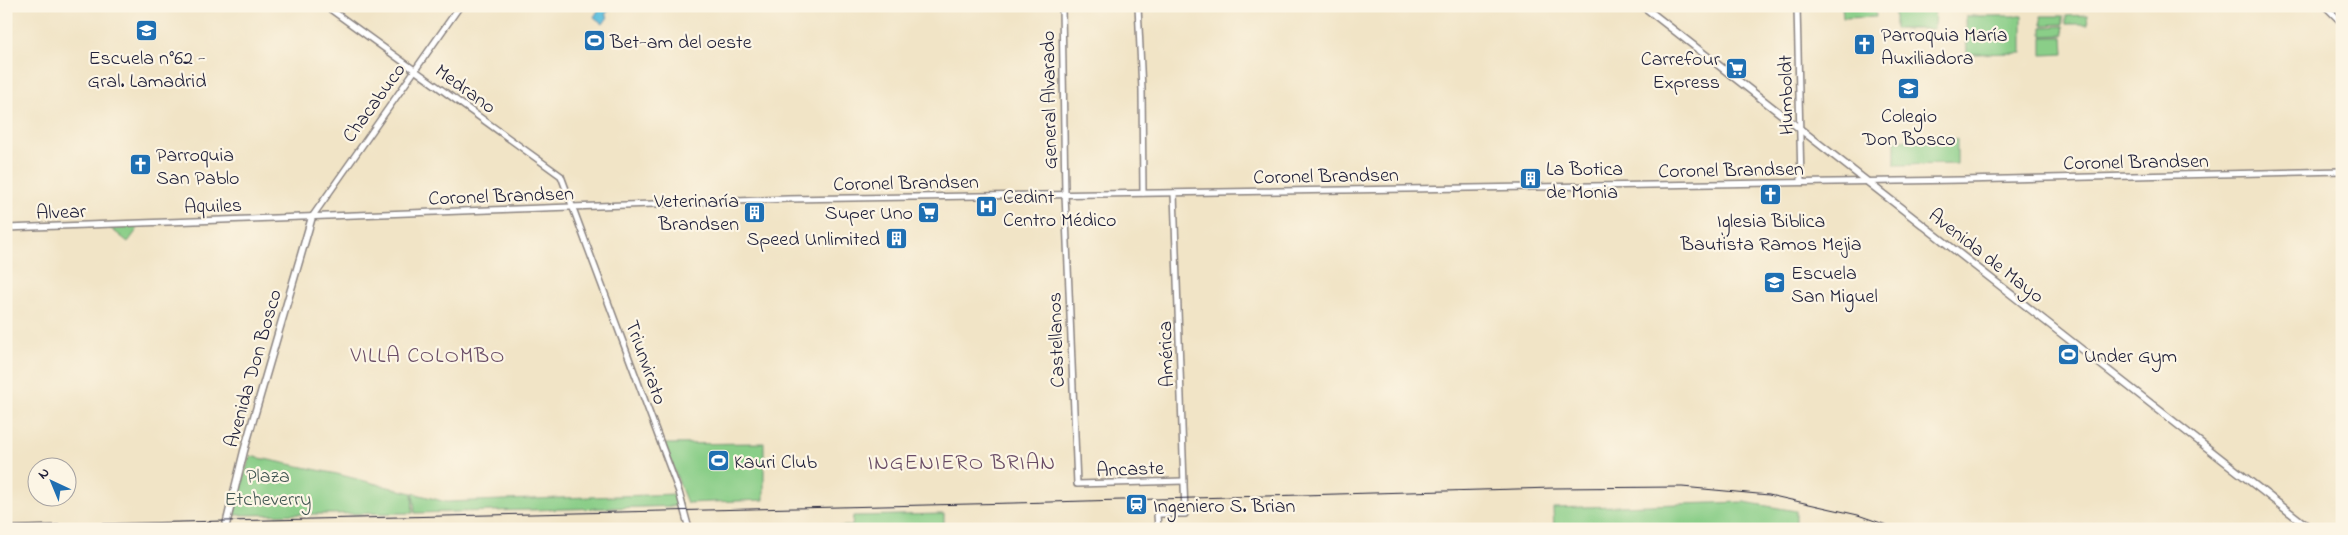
<svg xmlns="http://www.w3.org/2000/svg" width="2348" height="535" viewBox="0 0 2348 535" font-family="'Indie Flower',sans-serif">
	<style>
		.green { fill: #8ace88; stroke: #567862 }
		.water { fill: #5ebfdd; stroke: #40708c }
		.lines { fill: none; stroke-linecap: round; stroke-linejoin: round }
		.minor-casing { stroke: #8a8380; stroke-width: 8 }
		.major-casing { stroke: #8a8380; stroke-width: 9 }
		.minor { stroke: #fff; stroke-width: 5 }
		.major { stroke: #fff; stroke-width: 6 }
		.rail { stroke: #22223b; stroke-width: 1 }
		.labels { text-anchor: middle; stroke-width: 4.5; stroke-linejoin: round; paint-order: stroke }
		.poi-label { font-size: 20px; fill: #22223b; stroke: #fcf5e5; text-anchor: start }
		.street-label { font-size: 20px; fill: #22223b; stroke: #fcf5e5 }
		.park-label { font-size: 20px; fill: #415652; stroke: #fcf5e5 }
		.quarter-label { font-size: 22px; letter-spacing: 1px; fill: #6a4d66; stroke: #fcf5e5 }
	</style>
	<rect width="100%" height="100%" fill="#fcf5e5"/>
	<filter id="ink" filterUnits="userSpaceOnUse"><feTurbulence type="fractalNoise" baseFrequency=".02" numOctaves="2"/><feDisplacementMap in="SourceGraphic" scale="10" xChannelSelector="R" yChannelSelector="G"/><feConvolveMatrix kernelMatrix="1 2 1 2 8 2 1 2 1" color-interpolation-filters="sRGB"/></filter>
	<filter id="wash" filterUnits="userSpaceOnUse"><feTurbulence type="fractalNoise" baseFrequency=".0096" numOctaves="4" result="noise"/><feDisplacementMap in="SourceGraphic" scale="20" xChannelSelector="R" yChannelSelector="G"/><feGaussianBlur stdDeviation="1.12" result="paint"/><feColorMatrix in="noise" values="0 0 0 0 0 0 0 0 0 0 0 0 0 0 0 0 0 1.4 0 .05"/><feComposite in="paint" operator="in"/></filter>
	<g filter="url(#wash)">
		<rect width="100%" height="100%" fill="#f1e4c6"/>
		<!-- green -->
		<g class="green">
			<path d="M1842 6H1875L1876 17 1843 18Z"/>
			<path d="M1895 6H1935L1934 29H1895Z"/>
			<path d="M2087 15 2088 24H2066V16Z"/>
			<path d="M1966 16H2022V53L1967 54Z"/>
			<path d="M2041 16H2063V24L2042 25Z"/>
			<path d="M2063 26 2064 35 2042 36V27Z"/>
			<path d="M2042 37H2063L2064 54 2042 55Z"/>
			<path d="M1957 139V164L1895 165V140Z"/>
			<path d="M135 226 137 230 128 242 109 227Z"/>
			<path d="M764 443V500L687 503 664 444Z"/>
			<path d="M250 456 337 474 412 493 413 513 233 515Z"/>
			<path d="M413 493 446 502 677 494 681 506 415 513Z"/>
			<path d="M1744 502 1796 511V529H1554L1553 508Z"/>
			<path d="M944 514V529H781L852 526 853 516Z"/>
		</g>
		<!-- water -->
		<path class="water" d="M601 6H612L605 15 608 17 603 24 594 17Z"/>
	</g>
	<g filter="url(#ink)">
		<g class="lines">
			<defs>
				<g id="minor">
					<path d="M326 6 561 176 679 492 689 529"/>
					<path d="M1062 6 1065 194 1077 484 1184 481"/>
					<path d="M1138 6 1142 90 1143 193"/>
					<path d="M1797 6 1801 182"/>
					<path d="M2325 6 2342 23"/>
					<path d="M312 217 460 6"/>
					<path d="M6 228 788 199 1961 180 2342 171"/>
					<path d="M1158 529 1157 514H1185L1174 193"/>
				</g>
				<g id="major">
					<path d="M1643 6 2311 529"/>
					<path d="M225 529 244 451 312 217"/>
				</g>
			</defs>
			<!-- minor casing -->
			<use href="#minor" class="minor-casing"/>
			<!-- major casing -->
			<use href="#major" class="major-casing"/>
			<!-- minor -->
			<use href="#minor" class="minor"/>
			<!-- major -->
			<use href="#major" class="major"/>
			<!-- rail -->
			<path class="rail" d="M6 526 1014 503 1553 488 1682 487 1769 495 1858 515 1898 529"/>
		</g>
	</g>
	<!-- icons -->
	<defs>
		<symbol id="school-square" viewBox="-11 -11 22 22"><rect x="-9" y="-9" width="18" height="18" rx="4" fill="#1f6fb2" stroke="#fcf5e5"/><path d="M0-5L7-2L0 1L-7-2ZM-4 1L0 2.5L4 1V4Q0 6-4 4Z" fill="#fff"/></symbol>
		<symbol id="stadium-square" viewBox="-11 -11 22 22"><rect x="-9" y="-9" width="18" height="18" rx="4" fill="#1f6fb2" stroke="#fcf5e5"/><path d="M0-5a6.5 5 0 1 0 0 10a6.5 5 0 1 0 0-10ZM-3.5-1.8h7v3.6h-7Z" fill="#fff"/></symbol>
		<symbol id="church-square" viewBox="-11 -11 22 22"><rect x="-9" y="-9" width="18" height="18" rx="4" fill="#1f6fb2" stroke="#fcf5e5"/><path d="M-1.2-6h2.4v3.5h3.3v2.4h-3.3V6h-2.4V-.1h-3.3v-2.4h3.3Z" fill="#fff"/></symbol>
		<symbol id="supermarket-square" viewBox="-11 -11 22 22"><rect x="-9" y="-9" width="18" height="18" rx="4" fill="#1f6fb2" stroke="#fcf5e5"/><path d="M-6-5.5h2.5l.6 2H6L4.5 2H-2.5L-4.4-4H-6ZM-1.5 3.2a1.3 1.3 0 1 0 .1 0ZM3 3.2a1.3 1.3 0 1 0 .1 0Z" fill="#fff"/></symbol>
		<symbol id="building-square" viewBox="-11 -11 22 22"><rect x="-9" y="-9" width="18" height="18" rx="4" fill="#1f6fb2" stroke="#fcf5e5"/><path d="M-4-6H4V6H1V3H-1V6H-4ZM-2.5-4.3h1.7v1.8h-1.7ZM.8-4.3h1.7v1.8H.8ZM-2.5-1h1.7V.8h-1.7ZM.8-1h1.7V.8H.8Z" fill="#fff"/></symbol>
		<symbol id="hospital-square" viewBox="-11 -11 22 22"><rect x="-9" y="-9" width="18" height="18" rx="4" fill="#1f6fb2" stroke="#fcf5e5"/><path d="M-5-5h3v3.5h4V-5h3V5h-3V1.5h-4V5h-3Z" fill="#fff"/></symbol>
		<symbol id="station-square" viewBox="-11 -11 22 22"><rect x="-9" y="-9" width="18" height="18" rx="4" fill="#1f6fb2" stroke="#fcf5e5"/><path d="M-3-6H3Q5-6 5-4V2Q5 4 3 4L4.5 6H3L1.5 4h-3L-3 6H-4.5L-3 4Q-5 4-5 2V-4Q-5-6-3-6ZM-3.5-4v3h7v-3ZM-3.5 1v1.5H-2V1ZM2 1v1.5H3.5V1Z" fill="#fff"/></symbol>
	</defs>
	<g fill-rule="evenodd">
		<use href="#school-square" x="134" y="18" width="25" height="25"/>
		<use href="#stadium-square" x="582" y="28" width="25" height="25"/>
		<use href="#church-square" x="1852" y="32" width="25" height="25"/>
		<use href="#supermarket-square" x="1724" y="56" width="25" height="25"/>
		<use href="#school-square" x="1896" y="76" width="25" height="25"/>
		<use href="#church-square" x="128" y="152" width="25" height="25"/>
		<use href="#building-square" x="1518" y="166" width="25" height="25"/>
		<use href="#church-square" x="1758" y="182" width="25" height="25"/>
		<use href="#hospital-square" x="974" y="194" width="25" height="25"/>
		<use href="#building-square" x="742" y="200" width="25" height="25"/>
		<use href="#supermarket-square" x="916" y="200" width="25" height="25"/>
		<use href="#building-square" x="884" y="226" width="25" height="25"/>
		<use href="#school-square" x="1762" y="270" width="25" height="25"/>
		<use href="#stadium-square" x="2056" y="342" width="25" height="25"/>
		<use href="#stadium-square" x="706" y="448" width="25" height="25"/>
		<use href="#station-square" x="1124" y="492" width="25" height="25"/>
	</g>
	<g class="labels">
		<!-- poi labels -->
		<g class="poi-label">
			<text x="1881" y="41">Parroquia María<tspan x="1881" dy="23">Auxiliadora</tspan></text>
			<text x="610" y="48">Bet-am del oeste</text>
			<text x="147" y="64" text-anchor="middle">Escuela n°62 -<tspan x="147" dy="23">Gral. Lamadrid</tspan></text>
			<text x="1720" y="65" text-anchor="end">Carrefour<tspan x="1720" dy="23">Express</tspan></text>
			<text x="1909" y="122" text-anchor="middle">Colegio<tspan x="1909" dy="23">Don Bosco</tspan></text>
			<text x="156" y="161">Parroquia<tspan x="156" dy="23">San Pablo</tspan></text>
			<text x="1546" y="175">La Botica<tspan x="1546" dy="23">de Monia</tspan></text>
			<text x="1003" y="203">Cedint<tspan x="1003" dy="23">Centro Médico</tspan></text>
			<text x="739" y="207" text-anchor="end">Veterinaría<tspan x="739" dy="23">Brandsen</tspan></text>
			<text x="913" y="219" text-anchor="end">Super Uno</text>
			<text x="1771" y="227" text-anchor="middle">Iglesia Biblica<tspan x="1771" dy="23">Bautista Ramos Mejia</tspan></text>
			<text x="880" y="245" text-anchor="end">Speed Unlimited</text>
			<text x="1791" y="279">Escuela<tspan x="1791" dy="23">San Miguel</tspan></text>
			<text x="2084" y="362">Under Gym</text>
			<text x="734" y="468">Kauri Club</text>
			<text x="1153" y="512">Ingeniero S. Brian</text>
		</g>
		<!-- street labels -->
		<g class="street-label">
			<text transform="translate(466 88) rotate(36)" y="7">Medrano</text>
			<text transform="translate(1785 95) rotate(-91)" y="7">Humboldt</text>
			<text transform="translate(1048 100) rotate(-91)" y="7">General Alvarado</text>
			<text transform="translate(373 102) rotate(-54)" y="7">Chacabuco</text>
			<text transform="translate(2136 161) rotate(-1)" y="7">Coronel Brandsen</text>
			<text transform="translate(1731 169) rotate(-1)" y="7">Coronel Brandsen</text>
			<text transform="translate(1326 175) rotate(-1)" y="7">Coronel Brandsen</text>
			<text transform="translate(906 182) rotate(-1)" y="7">Coronel Brandsen</text>
			<text transform="translate(501 195) rotate(-2)" y="7">Coronel Brandsen</text>
			<text transform="translate(213 205) rotate(-2)" y="7">Aquiles</text>
			<text transform="translate(61 211) rotate(-2)" y="7">Alvear</text>
			<text transform="translate(1987 255) rotate(38)" y="7">Avenida de Mayo</text>
			<text transform="translate(1055 340) rotate(-92)" y="7">Castellanos</text>
			<text transform="translate(1165 354) rotate(-92)" y="7">América</text>
			<text transform="translate(647 362) rotate(70)" y="7">Triunvirato</text>
			<text transform="translate(252 368) rotate(-74)" y="7">Avenida Don Bosco</text>
			<text transform="translate(1130 468) rotate(-2)" y="7">Ancaste</text>
		</g>
		<!-- park labels -->
		<g class="park-label">
			<text x="268" y="482">Plaza<tspan x="268" dy="23">Etcheverry</tspan></text>
		</g>
		<!-- quarter labels -->
		<g class="quarter-label">
			<text x="428" y="362">VILLA COLOMBO</text>
			<text x="962" y="469">INGENIERO BRIAN</text>
		</g>
	</g>
	<!-- margin -->
	<rect width="2348" height="535" fill="none" stroke="#fcf5e5" stroke-width="25"/>
	<!-- north arrow -->
	<g transform="translate(52 482) rotate(316)"><circle r="24" fill="#fcf5e5" stroke="#a5a1a1"/>
	<path d="M0-4L9 19L0 12L-9 19Z" fill="#1f6fb2"/>
	<text y="-8" font-size="14" font-weight="bold" text-anchor="middle" fill="#22223b">N</text>
	</g>
</svg>
